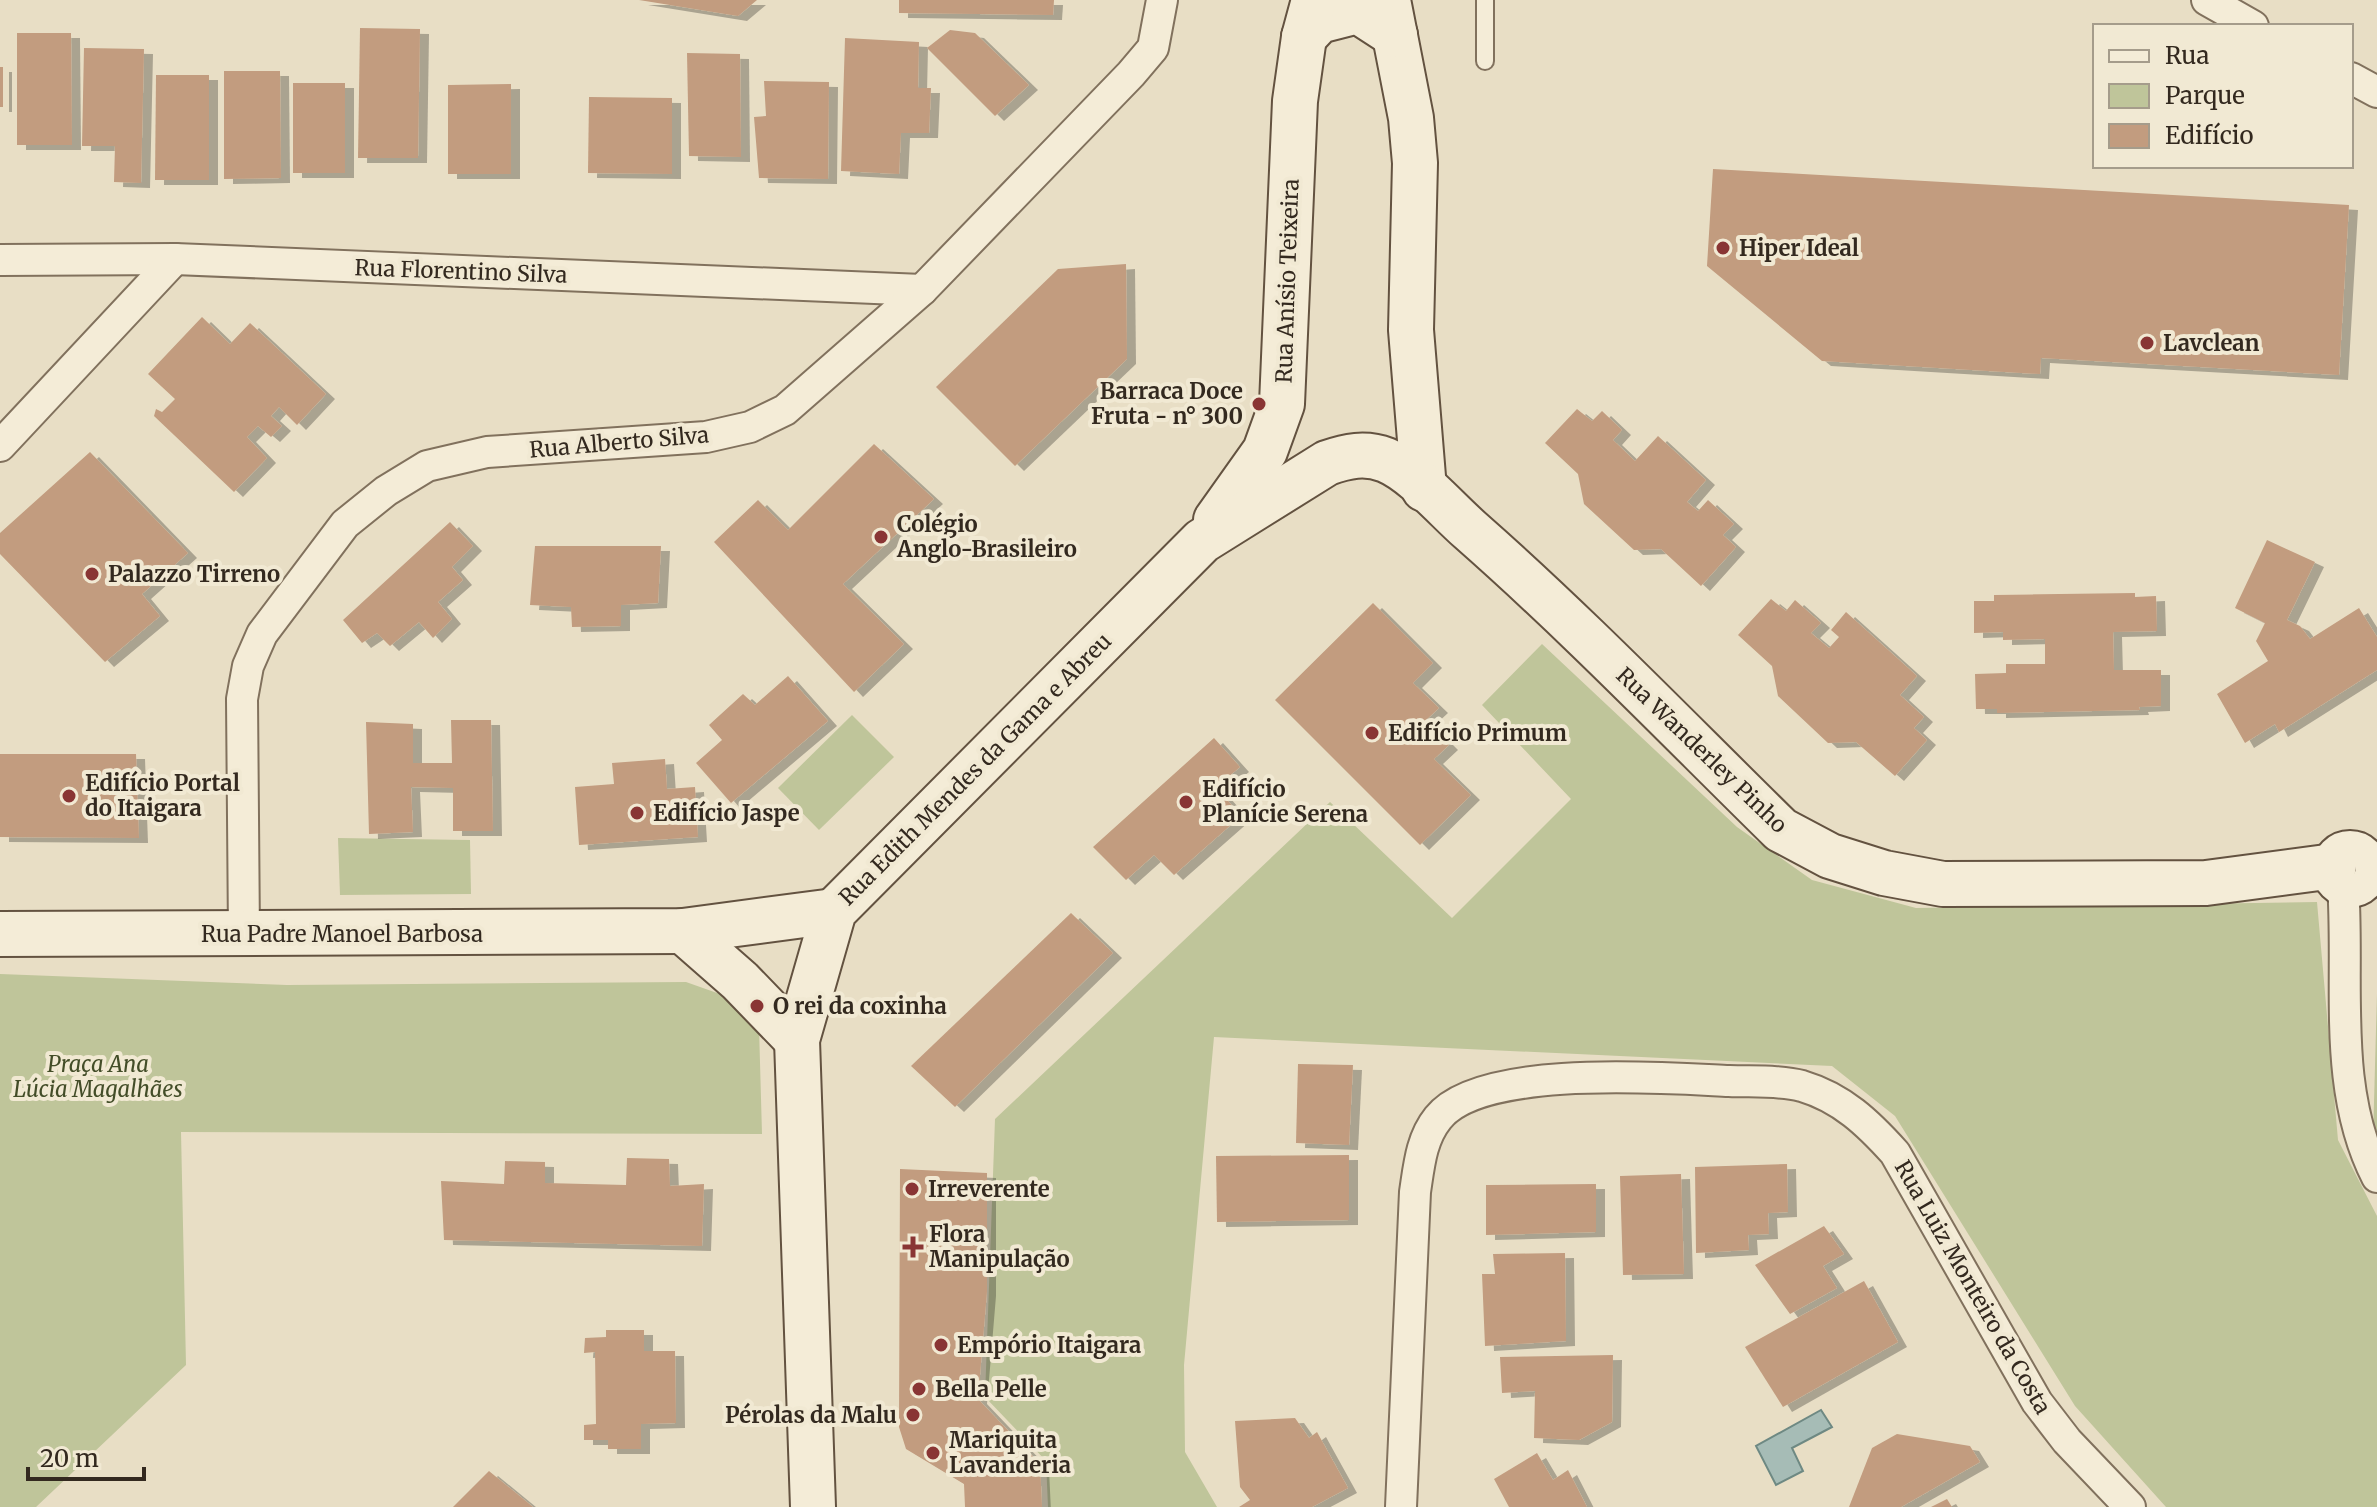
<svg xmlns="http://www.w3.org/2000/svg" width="2377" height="1507" viewBox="0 0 2377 1507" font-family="Merriweather,serif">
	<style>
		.green { fill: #bfc59a }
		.water { fill: #a6bcb6; stroke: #6e8983; stroke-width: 2 }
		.building { fill: #c29c7f; filter: url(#shadow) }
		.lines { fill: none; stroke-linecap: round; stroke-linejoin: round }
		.lane-casing { stroke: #81715d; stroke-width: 20 }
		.street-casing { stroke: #81715d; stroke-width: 34 }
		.secondary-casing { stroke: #635240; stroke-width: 48 }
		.lane { stroke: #f4ecd7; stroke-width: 16 }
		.street { stroke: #f4ecd7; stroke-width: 30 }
		.secondary { stroke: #f4ecd7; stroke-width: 44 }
		.poi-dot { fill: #893534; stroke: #f1e9d3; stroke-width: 3 }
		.labels { text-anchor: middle; stroke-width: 8; stroke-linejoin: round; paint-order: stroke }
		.poi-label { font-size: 22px; font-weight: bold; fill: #33291f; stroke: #f1e9d3; text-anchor: start }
		.street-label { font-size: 22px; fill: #33291f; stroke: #f1e9d3 }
		.park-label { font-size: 22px; font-style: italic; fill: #434d28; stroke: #f1e9d3 }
	</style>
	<defs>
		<filter id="shadow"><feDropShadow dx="9" dy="5" stdDeviation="0" flood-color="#0004"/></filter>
	</defs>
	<rect width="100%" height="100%" fill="#e8dec5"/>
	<!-- green -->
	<g class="green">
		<path d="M1542 644 1737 827 1812 880 1916 908 2317 902 2338 1140 2377 1216V1507H2166L2075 1406 1895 1116 1832 1066 1214 1037 1184 1365 1185 1452 1217 1507H1048L1046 1461 985 1397 995 1119 1330 802 1452 918 1571 799 1482 705Z"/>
		<path d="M852 715 894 757 819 830 778 788Z"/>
		<path d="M338 838 470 840 471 894 340 895Z"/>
		<path d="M0 974 287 985 686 982 734 999 759 1027 762 1134 181 1132 186 1365 36 1507H0Z"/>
		<path d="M2377 993V1133L2373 1139Z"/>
	</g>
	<!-- water -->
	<path class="water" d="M1821 1410 1832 1427 1792 1448 1803 1471 1776 1485 1756 1446Z"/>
	<!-- building -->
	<g class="building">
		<path d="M639 0H757L738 16Z"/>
		<path d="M899 0H1054L1053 15 899 13Z"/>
		<path d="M360 28 420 29 418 158H358Z"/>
		<path d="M950 30 975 33 1029 85 995 116 927 48Z"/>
		<path d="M17 33H71L72 145H17Z"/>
		<path d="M845 38 919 42 918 88H931L929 133H901L899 174 841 171Z"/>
		<path d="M84 48 144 49 141 183 114 182 115 146H82Z"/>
		<path d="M687 53 740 54 741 157 689 156Z"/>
		<rect x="0" y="67" width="3" height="40"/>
		<path d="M224 71H280L281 178 224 179Z"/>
		<path d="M156 75H209V180H155Z"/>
		<path d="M764 81 829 82 828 179 759 178 754 117 766 116Z"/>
		<rect x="293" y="83" width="52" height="90"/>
		<path d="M511 84V174H448V85Z"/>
		<path d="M589 97 672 98V174L588 173Z"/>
		<path d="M1713 169 2349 205 2339 375 2041 358 2040 374 1822 361 1707 266Z"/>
		<path d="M1126 264 1127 359 1015 466 936 387 1058 269Z"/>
		<path d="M202 317 230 344 250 323 326 394 297 425 279 407 271 416 282 426 271 437 258 426 247 437 267 458 234 492 154 416 156 409 162 412 175 399 148 374Z"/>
		<path d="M1577 409 1592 421 1602 411 1622 430 1613 440 1635 461 1658 436 1706 480 1687 502 1698 511 1708 500 1734 524 1723 535 1736 547 1701 586 1661 549 1634 550 1584 504 1578 474 1545 443Z"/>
		<path d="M874 444 934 499 843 584 904 644 854 692 714 542 758 500 788 530Z"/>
		<path d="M90 452 188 553 142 594 160 616 105 662 0 554V533Z"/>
		<path d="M450 522 473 546 452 567 463 580 438 602 452 619 433 638 419 622 390 646 377 633 362 643 343 620Z"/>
		<path d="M2267 540 2315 562 2287 620 2300 626 2310 639 2359 608 2377 637V670L2279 732 2275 724 2245 743 2217 694 2268 661 2256 641 2265 623 2235 608Z"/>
		<path d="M535 546H661L658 603 621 605V626L572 627 571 607 530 605Z"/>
		<path d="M2135 593V597L2156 596 2157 631 2113 632 2114 670H2161V706L2139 707 2140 710 1997 713V709H1976L1975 674 2006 673V664H2045V639L2003 640V632L1974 633V601H1994V595Z"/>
		<path d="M1771 599 1786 611 1795 600 1821 623 1811 633 1829 648 1839 637 1831 630 1846 612 1917 676 1900 695 1924 717 1914 728 1927 740 1895 776 1856 742 1828 743 1778 696 1772 666 1738 635Z"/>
		<path d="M1373 603 1433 663 1413 683 1439 708 1425 721 1449 745 1434 759 1471 795 1420 845 1275 700Z"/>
		<path d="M788 676 828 721 731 803 696 763 722 740 709 725 743 694 755 705Z"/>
		<path d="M451 720H491L493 831H453V788L411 787 413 832 369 834 366 722 413 724V763H452Z"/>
		<path d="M1214 738 1240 767 1216 787 1241 816 1174 875 1154 855 1126 880 1093 847Z"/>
		<path d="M0 754H136L139 838 0 837Z"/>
		<path d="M665 759 667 789 695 787 698 837 579 845 575 787 614 784 612 763Z"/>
		<path d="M1071 913 1113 953 955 1107 911 1066Z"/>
		<path d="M1298 1064 1353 1065 1349 1145 1296 1143Z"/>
		<path d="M1349 1155V1220L1217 1222 1216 1156Z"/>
		<path d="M627 1158 669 1159 670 1186 704 1184 702 1246 444 1240 441 1181 504 1184 505 1161 545 1162V1183L626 1185Z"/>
		<path d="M1787 1164 1788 1212 1768 1213 1769 1234 1748 1235 1749 1250 1696 1253 1695 1167Z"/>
		<path d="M900 1169 987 1173V1291L978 1399 1040 1464 1042 1507H965L964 1484 906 1449 899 1427Z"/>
		<path d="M1681 1174 1684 1274 1623 1275 1620 1176Z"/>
		<path d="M1596 1184V1232L1486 1235V1185Z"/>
		<path d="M1824 1226 1844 1254 1823 1266 1837 1288 1790 1314 1755 1265Z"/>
		<path d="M1565 1253 1566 1341 1485 1346 1482 1274H1495L1493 1254Z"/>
		<path d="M1864 1281 1898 1342 1783 1407 1745 1347Z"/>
		<path d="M606 1330H644V1351H675L676 1423 641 1424V1449H608V1440H584V1425L596 1424 595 1352 584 1353 585 1338 606 1337Z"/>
		<path d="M1613 1355 1612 1422 1579 1440 1534 1438 1535 1391 1502 1393 1500 1357Z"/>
		<path d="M1295 1418 1309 1438 1317 1432 1348 1488 1312 1507H1239L1250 1500 1240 1487 1235 1421Z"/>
		<path d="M1897 1434 1970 1446 1980 1462 1901 1507H1849L1872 1448Z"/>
		<path d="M1537 1453 1553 1480 1568 1470 1587 1507H1509L1494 1479Z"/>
		<path d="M489 1471 533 1507H453Z"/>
		<path d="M1947 1499 1952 1507H1931Z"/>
	</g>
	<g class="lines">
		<defs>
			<path id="lane" d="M1485 0V61"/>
			<g id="street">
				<path d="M2207 0 2253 26"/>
				<path d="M2351 78 2377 92"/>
				<path d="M0 260 175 259 922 290"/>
				<path d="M0 446 175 259"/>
				<path d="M2343 884C2350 981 2331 1087 2377 1177"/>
				<path d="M244 935 242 699 248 666 262 634 345 524 386 491 427 466 487 452 706 437 750 427 785 410 922 290 1131 74 1153 48 1162 0"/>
				<path d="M1401 1507 1415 1192C1419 1166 1421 1139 1438 1118 1480 1064 1665 1078 1729 1081 1752 1082 1780 1080 1802 1086 1842 1098 1868 1123 1895 1153L2037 1402 2067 1441 2130 1507"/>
			</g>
			<g id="secondary">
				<path d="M1388 0 1411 118 1415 163 1411 330 1424 489"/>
				<path d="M1304 37 1319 21 1358 11 1395 35"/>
				<path d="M1216 520 1265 451 1282 404 1295 101 1304 37 1314 0"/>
				<circle cx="2350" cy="869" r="16"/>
				<path d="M683 931 740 981 797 1040"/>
				<path d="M0 934 683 931 834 911"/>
				<path d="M813 1507 797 1040 834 911 1202 541 1327 463C1347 456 1365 452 1386 460 1415 472 1446 509 1470 530 1578 625 1678 729 1781 830L1830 856 1884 873 1943 884 2206 883 2334 866"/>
			</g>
		</defs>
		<!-- lane casing -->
		<use href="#lane" class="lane-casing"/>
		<!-- street casing -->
		<use href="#street" class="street-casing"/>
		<!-- secondary casing -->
		<use href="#secondary" class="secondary-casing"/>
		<!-- lane -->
		<use href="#lane" class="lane"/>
		<!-- street -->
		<use href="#street" class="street"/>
		<!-- secondary -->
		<use href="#secondary" class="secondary"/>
	</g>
	<!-- markers -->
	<g class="poi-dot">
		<circle cx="1723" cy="248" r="8"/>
		<circle cx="2147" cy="343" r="8"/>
		<circle cx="1259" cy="404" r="8"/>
		<circle cx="881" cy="537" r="8"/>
		<circle cx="92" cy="574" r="8"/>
		<circle cx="1372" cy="733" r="8"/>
		<circle cx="69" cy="796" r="8"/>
		<circle cx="1186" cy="802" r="8"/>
		<circle cx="637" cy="813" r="8"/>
		<circle cx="757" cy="1006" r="8"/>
		<circle cx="912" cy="1189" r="8"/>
		<path d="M909 1235h8v8h8v8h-8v8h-8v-8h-8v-8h8z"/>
		<circle cx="941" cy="1345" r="8"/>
		<circle cx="919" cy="1389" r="8"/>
		<circle cx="913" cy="1415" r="8"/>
		<circle cx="933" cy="1453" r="8"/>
	</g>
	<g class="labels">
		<!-- poi labels -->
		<g class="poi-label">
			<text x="1739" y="256">Hiper Ideal</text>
			<text x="2163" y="351">Lavclean</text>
			<text x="1243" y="399" text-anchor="end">Barraca Doce<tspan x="1243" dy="25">Fruta - n° 300</tspan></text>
			<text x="897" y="532">Colégio<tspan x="897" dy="25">Anglo-Brasileiro</tspan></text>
			<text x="108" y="582">Palazzo Tirreno</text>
			<text x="1388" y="741">Edifício Primum</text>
			<text x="85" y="791">Edifício Portal<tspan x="85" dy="25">do Itaigara</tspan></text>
			<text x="1202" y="797">Edifício<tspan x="1202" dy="25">Planície Serena</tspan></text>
			<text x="653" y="821">Edifício Jaspe</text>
			<text x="773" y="1014">O rei da coxinha</text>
			<text x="928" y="1197">Irreverente</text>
			<text x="929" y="1242">Flora<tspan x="929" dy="25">Manipulação</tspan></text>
			<text x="957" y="1353">Empório Itaigara</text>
			<text x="935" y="1397">Bella Pelle</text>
			<text x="897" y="1423" text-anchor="end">Pérolas da Malu</text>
			<text x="949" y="1448">Mariquita<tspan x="949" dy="25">Lavanderia</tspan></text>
		</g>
		<!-- street labels -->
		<g class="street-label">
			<text transform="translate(461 271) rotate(2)" y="8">Rua Florentino Silva</text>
			<text transform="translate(1287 281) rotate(-88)" y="8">Rua Anísio Teixeira</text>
			<text transform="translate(619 442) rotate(-5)" y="8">Rua Alberto Silva</text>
			<text transform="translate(1702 750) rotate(44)" y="8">Rua Wanderley Pinho</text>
			<text transform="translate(975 769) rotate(-45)" y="8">Rua Edith Mendes da Gama e Abreu</text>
			<text x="342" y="942">Rua Padre Manoel Barbosa</text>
			<text transform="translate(1973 1287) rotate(60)" y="8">Rua Luiz Monteiro da Costa</text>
		</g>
		<!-- park labels -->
		<g class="park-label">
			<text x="98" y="1072">Praça Ana<tspan x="98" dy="25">Lúcia Magalhães</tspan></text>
		</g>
	</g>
	<!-- legend -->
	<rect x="2093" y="24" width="260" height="144" fill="#f1e9d3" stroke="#a59c8b" stroke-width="2"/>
	<rect x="2109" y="50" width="40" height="12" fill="#f4ecd7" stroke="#a59c8b" stroke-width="2"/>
	<text x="2165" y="64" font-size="24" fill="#33291f">Rua</text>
	<rect x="2109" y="84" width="40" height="24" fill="#bfc59a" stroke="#a59c8b" stroke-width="2"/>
	<text x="2165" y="104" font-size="24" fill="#33291f">Parque</text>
	<rect x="2109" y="124" width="40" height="24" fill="#c29c7f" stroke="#a59c8b" stroke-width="2"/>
	<text x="2165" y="144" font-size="24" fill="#33291f">Edifício</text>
	<!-- scale -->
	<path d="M28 1467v12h116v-12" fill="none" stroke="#33291f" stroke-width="4"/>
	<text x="40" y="1467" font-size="24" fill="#33291f" stroke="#f1e9d3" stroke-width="6" paint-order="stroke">20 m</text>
</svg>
